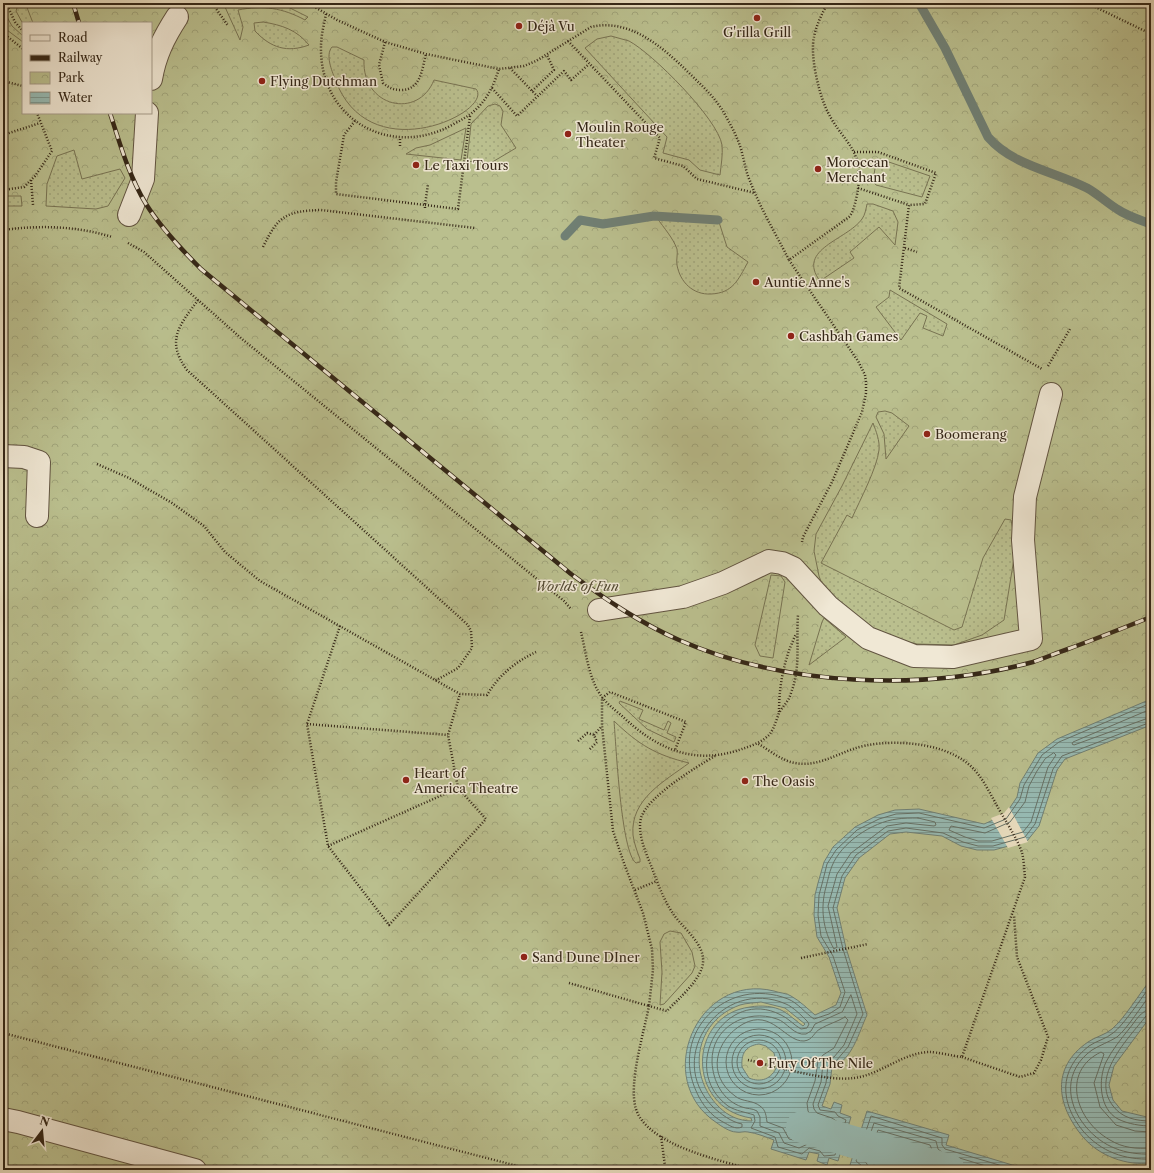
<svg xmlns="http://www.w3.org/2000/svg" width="1154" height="1173" viewBox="0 0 1154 1173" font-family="'Libre Caslon Text',serif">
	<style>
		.park { fill: url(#park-crowns); stroke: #787352; fill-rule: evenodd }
		.garden { fill: url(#garden-dots); stroke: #787352 }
		.water { fill: url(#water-rules); stroke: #708075; fill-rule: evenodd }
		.pier { fill: #e8dcbe }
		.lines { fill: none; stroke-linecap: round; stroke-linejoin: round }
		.shore { stroke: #667166; stroke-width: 1 }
		.stream { stroke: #708075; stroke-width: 9 }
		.canal { stroke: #97bbb4; stroke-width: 32 }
		.minor-casing { stroke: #625441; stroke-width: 24 }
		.path { stroke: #352717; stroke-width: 2.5; stroke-dasharray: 1 2; stroke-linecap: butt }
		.minor { stroke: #f0e8d5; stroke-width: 22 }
		.rail-casing { stroke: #352717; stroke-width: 4.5 }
		.rail { stroke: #f0e8d5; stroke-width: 3; stroke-dasharray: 9; stroke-linecap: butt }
		.poi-dot { fill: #8f2418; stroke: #f0e8d5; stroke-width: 1.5 }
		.labels { text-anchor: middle; stroke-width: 3; stroke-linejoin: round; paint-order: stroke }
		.poi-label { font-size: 13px; fill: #352717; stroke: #f0e8d5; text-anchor: start }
		.park-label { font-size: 13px; font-style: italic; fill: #564d35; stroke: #f0e8d5 }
	</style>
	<defs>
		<pattern id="park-crowns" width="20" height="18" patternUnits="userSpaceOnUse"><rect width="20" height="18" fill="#babf8e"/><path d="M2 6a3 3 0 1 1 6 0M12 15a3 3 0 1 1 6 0" fill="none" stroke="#a0a47a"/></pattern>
		<pattern id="garden-dots" width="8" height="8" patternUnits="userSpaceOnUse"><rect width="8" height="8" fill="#babf8e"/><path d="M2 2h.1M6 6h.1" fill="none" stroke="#a0a47a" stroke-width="1.8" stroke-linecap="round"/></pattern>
		<pattern id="water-rules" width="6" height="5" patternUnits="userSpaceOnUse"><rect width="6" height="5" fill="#97bbb4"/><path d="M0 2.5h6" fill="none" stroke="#7c9891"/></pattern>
	</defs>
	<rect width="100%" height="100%" fill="#e8dcbe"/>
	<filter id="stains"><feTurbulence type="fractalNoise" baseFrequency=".005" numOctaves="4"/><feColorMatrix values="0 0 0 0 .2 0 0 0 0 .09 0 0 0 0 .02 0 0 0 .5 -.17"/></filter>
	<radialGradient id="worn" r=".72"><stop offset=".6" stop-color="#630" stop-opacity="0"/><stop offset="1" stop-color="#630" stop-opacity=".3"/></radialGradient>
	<!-- park -->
	<path class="park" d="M3 3H1151V1170H3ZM23 23H151V113H23Z"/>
	<!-- garden -->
	<g class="garden">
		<path d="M24 3 26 5 33 23 23 24 16 11 18 5Z"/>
		<path d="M240 3 282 4 308 17 305 20C283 8 263 5 238 10L243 27 240 40 225 7Z"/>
		<path d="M3 10 12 26 23 36V42L3 27Z"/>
		<path d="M263 22C282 25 297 30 309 45 287 53 271 48 255 31L254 23Z"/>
		<path d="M611 36C617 38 623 39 629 41 652 53 718 119 722 145 723 155 721 165 720 175L700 170 689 160 663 153 667 137 585 48 597 39Z"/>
		<path d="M332 47H337L364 60C362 107 418 120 434 80L476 89C495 111 369 173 335 79 332 71 325 55 332 47Z"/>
		<path d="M495 104 500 106 503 111 501 125 516 148 489 164 467 161 471 124 488 106Z"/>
		<path d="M466 128 461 160 406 154 416 148 430 145Z"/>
		<path d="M74 150 82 179 120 169 125 178 108 206 96 209 46 206 47 184 57 156Z"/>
		<path d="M880 159 930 176 922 197 876 185 873 181 876 162Z"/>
		<path d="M3 196H21L22 206H3Z"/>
		<path d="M867 204H873L893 211 898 222 895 245 879 227 850 252 854 258 820 281C796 249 847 240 862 219 865 215 866 209 867 204Z"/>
		<path d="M657 218 719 222 727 247 748 262C738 280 733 293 711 294 693 295 680 282 677 265 676 260 678 254 677 249 673 238 664 228 657 218Z"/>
		<path d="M890 290 947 324 943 336 923 328 927 316 920 313 901 340 876 307 889 297Z"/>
		<path d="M885 411 892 413 909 426 886 459 884 434 876 417 878 412Z"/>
		<path d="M873 423C876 431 880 441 879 450 877 468 860 500 852 518L847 515 821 563 954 630 962 627 983 558 1005 519 1011 520 1016 546 1004 620 982 635 954 645 917 644 899 640 869 628 824 589 819 576 814 551 816 534 842 486Z"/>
		<path d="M771 575 781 576 785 582 773 658 760 656 755 645Z"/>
		<path d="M824 618 846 637 809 665 822 622Z"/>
		<path d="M620 701 643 710 639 719 664 730 668 721 671 723 667 733 676 737 674 742 647 729 619 703Z"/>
		<path d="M614 721C639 745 656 755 689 763 665 781 630 799 633 835 634 843 637 851 640 859V862L636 863C621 853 616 744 614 721Z"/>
		<path d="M670 931 681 933 692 952 695 966 692 973 664 1004 660 1005 662 972 660 942 664 934Z"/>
	</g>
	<!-- water -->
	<g class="water">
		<path d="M1151 699V725L1065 759 1057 770 1039 826 1027 841 994 850H977L961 846 942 836 906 832 890 834 859 858 845 878 837 908 846 948 867 1015C859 1032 852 1061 832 1067L830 1084 822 1106 831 1109 834 1102 842 1105 840 1113 851 1117 838 1161 829 1158 827 1165 817 1161 819 1154 809 1152 806 1160 771 1149 774 1140C766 1137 756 1133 748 1132 744 1131 740 1133 736 1132 730 1132 721 1126 717 1123 651 1080 697 972 774 991 779 993 787 993 791 996 800 1001 808 1009 815 1015L836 1005 841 993 829 957 817 937 814 915 815 895 818 883 824 862 833 847 855 827 878 815 895 810 919 809 984 824 1005 815 1017 797 1020 783 1038 753 1057 739ZM761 1002 785 1008 805 1024 803 1026C796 1021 790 1015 783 1011 774 1006 761 1005 750 1007 687 1015 686 1108 751 1118L752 1121C739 1121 728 1116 719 1107 686 1074 695 1021 740 1005 746 1003 755 1003 761 1002ZM759 1044 766 1046 774 1053 777 1066C772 1079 761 1083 749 1078L742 1067C741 1054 745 1046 759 1044Z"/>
		<path d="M1151 979V1016L1114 1066 1109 1085 1113 1100 1122 1111 1151 1118V1163C1127 1166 1099 1156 1083 1137 1057 1106 1050 1068 1088 1042 1095 1037 1105 1035 1112 1029 1124 1019 1140 993 1151 979Z"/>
		<path d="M867 1111 949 1135 946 1145 1029 1170H866L850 1165Z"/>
	</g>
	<!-- pier -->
	<path class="pier" d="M1009 807 1028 842 1008 848 991 818 1004 813Z"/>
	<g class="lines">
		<!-- shore -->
		<g class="shore">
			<path d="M1151 703 1059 742 1042 755 1024 785 1020 799 1006 819 984 828 919 813 896 814 879 819 857 830 836 850 827 864 822 884 819 895 818 915 821 936 833 956 845 992 840 1007 829 1014 814 1019C805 1013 798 1003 788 999 727 975 668 1033 697 1093 702 1104 711 1116 723 1122 729 1125 735 1130 742 1127V1124C731 1122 721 1114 713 1107 663 1057 722 976 786 1004 793 1007 801 1015 807 1021L809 1024 807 1028 801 1029C794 1025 788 1018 781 1015 726 986 677 1068 728 1106 736 1111 745 1112 754 1115L755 1121 751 1128 775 1137 778 1147 802 1154 809 1148 820 1151 824 1156 835 1155 846 1120 838 1116 835 1112 820 1110 818 1105 826 1083 828 1066 836 1061 848 1047 863 1014 843 949 833 908 842 876 856 855 888 831 906 828 943 833 963 842 978 846H993L1025 837 1035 824 1053 769 1062 756 1151 722"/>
			<path d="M1151 709 1073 742 1072 744 1074 745 1151 717"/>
			<path d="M1054 753 1056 755 1048 767 1031 822 1023 832 992 841H978L965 837 949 830 951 826 985 833 1010 822 1025 802 1029 786 1037 771 1045 759Z"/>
			<path d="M918 818 935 822 936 825 934 826 906 823 887 826 851 853 837 874 828 906 837 947 834 949C823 930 820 908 826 887 828 880 829 873 832 866 841 843 872 822 897 819 903 818 911 818 918 818Z"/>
			<path d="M1151 985C1143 996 1123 1026 1113 1033 1106 1039 1096 1041 1089 1046 1058 1070 1060 1103 1083 1131 1101 1152 1125 1160 1151 1159"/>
			<path d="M1151 994C1142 1005 1127 1029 1117 1037 1109 1042 1100 1045 1092 1050 1064 1070 1065 1102 1086 1127 1103 1147 1125 1155 1151 1154"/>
			<path d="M851 995 857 1014 844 1045 834 1057 827 1059 823 1064 821 1082 813 1104 814 1109 817 1113 832 1118 839 1123 832 1148 826 1149 810 1143 799 1148 784 1143 779 1133 760 1126V1117L757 1111C752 1108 747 1109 742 1107 722 1100 713 1081 712 1062 711 1027 747 1008 777 1019 787 1022 794 1036 806 1034L811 1031 815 1024 842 1012Z"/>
			<path d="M1151 1009C1141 1010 1135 1022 1129 1029 1121 1039 1112 1050 1106 1062 1098 1079 1099 1109 1118 1119 1128 1124 1141 1126 1151 1126"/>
			<path d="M1151 1014 1146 1016C1128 1039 1090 1076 1113 1106 1122 1118 1136 1121 1151 1121"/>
			<path d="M845 1017 848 1020 834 1048 823 1055 818 1061 815 1081 807 1103 808 1111 812 1117 832 1126 827 1141 810 1137 798 1141 789 1139 783 1128 767 1122C766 1116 766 1110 760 1106 753 1100 742 1102 735 1096 706 1075 715 1040 743 1024 772 1008 785 1042 804 1041 813 1040 814 1032 820 1029 828 1024 837 1022 845 1017Z"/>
			<circle cx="759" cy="1062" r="33"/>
			<circle cx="759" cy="1062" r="27"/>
			<circle cx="759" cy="1062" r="22"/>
			<path d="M1151 1132 1135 1131 1116 1125 1100 1107 1094 1083 1104 1054 1101 1052C1060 1072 1076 1121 1110 1140 1123 1148 1136 1149 1151 1148"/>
			<path d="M864 1170 862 1166 856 1161 871 1116 942 1138V1145L945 1149 1016 1170"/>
			<path d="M869 1170 867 1164 862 1158 874 1123 936 1141 938 1149 943 1153 999 1170"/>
			<path d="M875 1170 874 1163 869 1155 878 1130 930 1145 934 1154 940 1159 978 1170"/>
		</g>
		<!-- stream -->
		<g class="stream">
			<path d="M919 3 945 48 988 137C1013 166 1054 171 1087 188 1098 194 1107 203 1117 209 1127 216 1140 220 1151 224"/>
			<path d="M565 236 580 220 603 224 654 216 718 220"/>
		</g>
		<!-- canal -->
		<path class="canal" d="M802 1127 949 1170"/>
		<defs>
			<g id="minor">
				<path d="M151 79C155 55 164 37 177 17"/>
				<path d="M129 215 143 179 147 113"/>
				<path d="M3 456 24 457 39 462 37 516"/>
				<path d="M599 610 683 597 723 583 769 561 782 563 793 568 828 606 868 638 914 656 953 657 1031 639 1023 540 1025 497 1051 394"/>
				<path d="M3 1119 18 1122 195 1170"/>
			</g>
		</defs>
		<!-- minor casing -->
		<use href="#minor" class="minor-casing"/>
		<!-- path -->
		<g class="path">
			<path d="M6 3 15 22 23 31"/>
			<path d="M210 3 215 7 228 26"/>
			<path d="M308 3 337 20 385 42 426 54 499 69 524 66 536 61 591 27C629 18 661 46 686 70 699 83 713 95 723 111 729 122 736 134 740 146 744 158 745 170 750 181 760 208 776 234 789 260L849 217C854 211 855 203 857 195 866 145 841 144 825 106 818 89 810 55 814 37 816 26 822 13 828 3"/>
			<path d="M1087 3 1151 34"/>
			<path d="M326 14C324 24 321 36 321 46 319 119 390 159 452 125 463 119 473 114 481 104 490 94 495 81 499 69"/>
			<path d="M3 33 23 49"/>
			<path d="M568 41 660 138 654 158 683 166 697 179 755 193"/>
			<path d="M385 42 379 65 383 83C389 88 394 90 401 90 421 90 422 69 426 54"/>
			<path d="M510 68 537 96"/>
			<path d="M3 81 23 86"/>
			<path d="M492 88 517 116 564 71 571 80 589 64"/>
			<path d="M532 91 554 70 547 55"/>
			<path d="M355 121 344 135 336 182V194L425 205 428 184"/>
			<path d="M3 135 40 123"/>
			<path d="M400 146V138"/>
			<path d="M854 152H878L936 173 925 204 909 205"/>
			<path d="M31 180 33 205"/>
			<path d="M858 188 909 205 899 288 1042 369"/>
			<path d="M3 190 24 187 35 176 52 151 37 113"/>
			<path d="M425 208V205L458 209 470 116"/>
			<path d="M3 230C40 225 77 226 112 237"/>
			<path d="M128 243 144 252 242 339 564 601 571 609"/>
			<path d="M263 247C278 216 286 211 321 210L475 228"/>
			<path d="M905 248 917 252"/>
			<path d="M789 260 858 361 865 375 866 382V393L862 412 832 482 803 537 802 542"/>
			<path d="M198 300C180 325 165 340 187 370L468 625 471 631 472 648 458 668 435 681"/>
			<path d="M1048 366 1070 329"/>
			<path d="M97 464 129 478 172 503 204 526 225 552 260 581 460 694 487 695C499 675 515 662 536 652"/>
			<path d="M340 626 307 724 328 846 389 925 486 819 458 788 448 735 460 694"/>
			<path d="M581 632C586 653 589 680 602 697 607 704 615 710 622 716 657 749 694 766 742 749 751 746 762 742 769 735 774 729 776 721 779 713 783 706 789 701 791 693 801 667 796 642 798 615"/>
			<path d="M602 698 610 692 686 722 675 750"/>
			<path d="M779 712C779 685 784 659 796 634"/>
			<path d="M307 724 448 735"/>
			<path d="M594 735 602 726"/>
			<path d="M578 741 587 733 594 735 597 742 589 750"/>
			<path d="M715 756C696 767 647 797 641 818 637 834 646 853 652 868 658 884 664 901 674 915 684 929 705 944 703 963 701 980 678 999 667 1011L649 1006C644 1032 628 1084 636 1109 647 1145 722 1161 754 1170"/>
			<path d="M328 846 458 788"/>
			<path d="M635 890 657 881"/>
			<path d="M801 958 868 944"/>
			<path d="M569 983 649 1006 653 970 652 949 643 913 625 866 613 831 602 726V698"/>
			<path d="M3 1033 533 1170"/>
			<path d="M962 1057 1020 1077 1034 1073 1041 1060 1048 1037 1017 957 1014 915"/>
			<path d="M748 1060C775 1066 827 1082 854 1078 880 1075 902 1053 929 1052 937 1052 953 1056 962 1057L1025 877C1024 869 1024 860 1022 853 1018 839 1002 816 995 802 987 788 980 773 967 763 940 741 884 738 853 749 833 756 816 767 795 763 782 761 769 750 757 743"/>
			<path d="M661 1136 665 1166 662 1170"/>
			<path d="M665 1166 671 1170"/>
		</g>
		<!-- minor -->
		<use href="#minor" class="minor"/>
		<defs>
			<g id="rail">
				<path d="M73 3 79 23"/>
				<path d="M110 113C120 144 129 176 146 204 161 228 181 249 201 269L571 574C605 599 640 623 679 640 784 686 922 692 1033 662 1045 658 1056 653 1068 649 1096 639 1123 628 1151 617"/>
			</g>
		</defs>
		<!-- rail casing -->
		<use href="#rail" class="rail-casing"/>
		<!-- rail -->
		<use href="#rail" class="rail"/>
	</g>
	<!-- markers -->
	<g class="poi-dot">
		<circle cx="757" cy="18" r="4"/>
		<circle cx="519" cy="26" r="4"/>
		<circle cx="262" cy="81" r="4"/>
		<circle cx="568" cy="134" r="4"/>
		<circle cx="416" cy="165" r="4"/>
		<circle cx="818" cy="169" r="4"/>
		<circle cx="756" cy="282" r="4"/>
		<circle cx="791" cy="336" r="4"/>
		<circle cx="927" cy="434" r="4"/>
		<circle cx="406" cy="780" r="4"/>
		<circle cx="745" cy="781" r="4"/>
		<circle cx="524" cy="957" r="4"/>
		<circle cx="760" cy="1063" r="4"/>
	</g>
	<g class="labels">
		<!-- poi labels -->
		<g class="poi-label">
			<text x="527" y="31">Déjà Vu</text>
			<text x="757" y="37" text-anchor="middle">G'rilla Grill</text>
			<text x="270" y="86">Flying Dutchman</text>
			<text x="576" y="132">Moulin Rouge<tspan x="576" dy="15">Theater</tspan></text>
			<text x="826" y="167">Moroccan<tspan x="826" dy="15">Merchant</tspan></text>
			<text x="424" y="170">Le Taxi Tours</text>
			<text x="764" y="287">Auntie Anne's</text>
			<text x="799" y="341">Cashbah Games</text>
			<text x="935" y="439">Boomerang</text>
			<text x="414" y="778">Heart of<tspan x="414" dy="15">America Theatre</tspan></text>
			<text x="753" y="786">The Oasis</text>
			<text x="532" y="962">Sand Dune DIner</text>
			<text x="768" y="1068">Fury Of The Nile</text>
		</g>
		<!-- park labels -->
		<g class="park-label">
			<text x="577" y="591">Worlds of Fun</text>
		</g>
	</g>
	<!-- margin -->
	<rect width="1154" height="1173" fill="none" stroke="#e8dcbe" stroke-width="16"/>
	<rect x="4" y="4" width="1146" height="1165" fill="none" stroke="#352717" stroke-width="2"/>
	<rect x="8" y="8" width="1138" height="1157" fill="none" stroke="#352717"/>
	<!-- legend -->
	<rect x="22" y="22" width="130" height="92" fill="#f0e8d5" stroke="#a59b89"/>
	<rect x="30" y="35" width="20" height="6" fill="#f0e8d5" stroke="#a59b89"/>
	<text x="58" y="42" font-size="12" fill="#352717">Road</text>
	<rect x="30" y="55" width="20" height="6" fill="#352717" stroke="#a59b89"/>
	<text x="58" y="62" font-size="12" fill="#352717">Railway</text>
	<rect x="30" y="72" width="20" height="12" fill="url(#park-crowns)" stroke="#a59b89"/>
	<text x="58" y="82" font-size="12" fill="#352717">Park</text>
	<rect x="30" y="92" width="20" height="12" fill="url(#water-rules)" stroke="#a59b89"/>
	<text x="58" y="102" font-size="12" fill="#352717">Water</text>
	<!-- north arrow -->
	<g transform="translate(42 1131) rotate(16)" stroke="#f0e8d5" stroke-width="3" paint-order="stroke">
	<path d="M0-3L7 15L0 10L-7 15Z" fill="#352717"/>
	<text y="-6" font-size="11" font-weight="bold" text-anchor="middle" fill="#352717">N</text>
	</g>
	<rect width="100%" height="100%" filter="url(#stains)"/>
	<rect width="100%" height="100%" fill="url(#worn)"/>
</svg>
